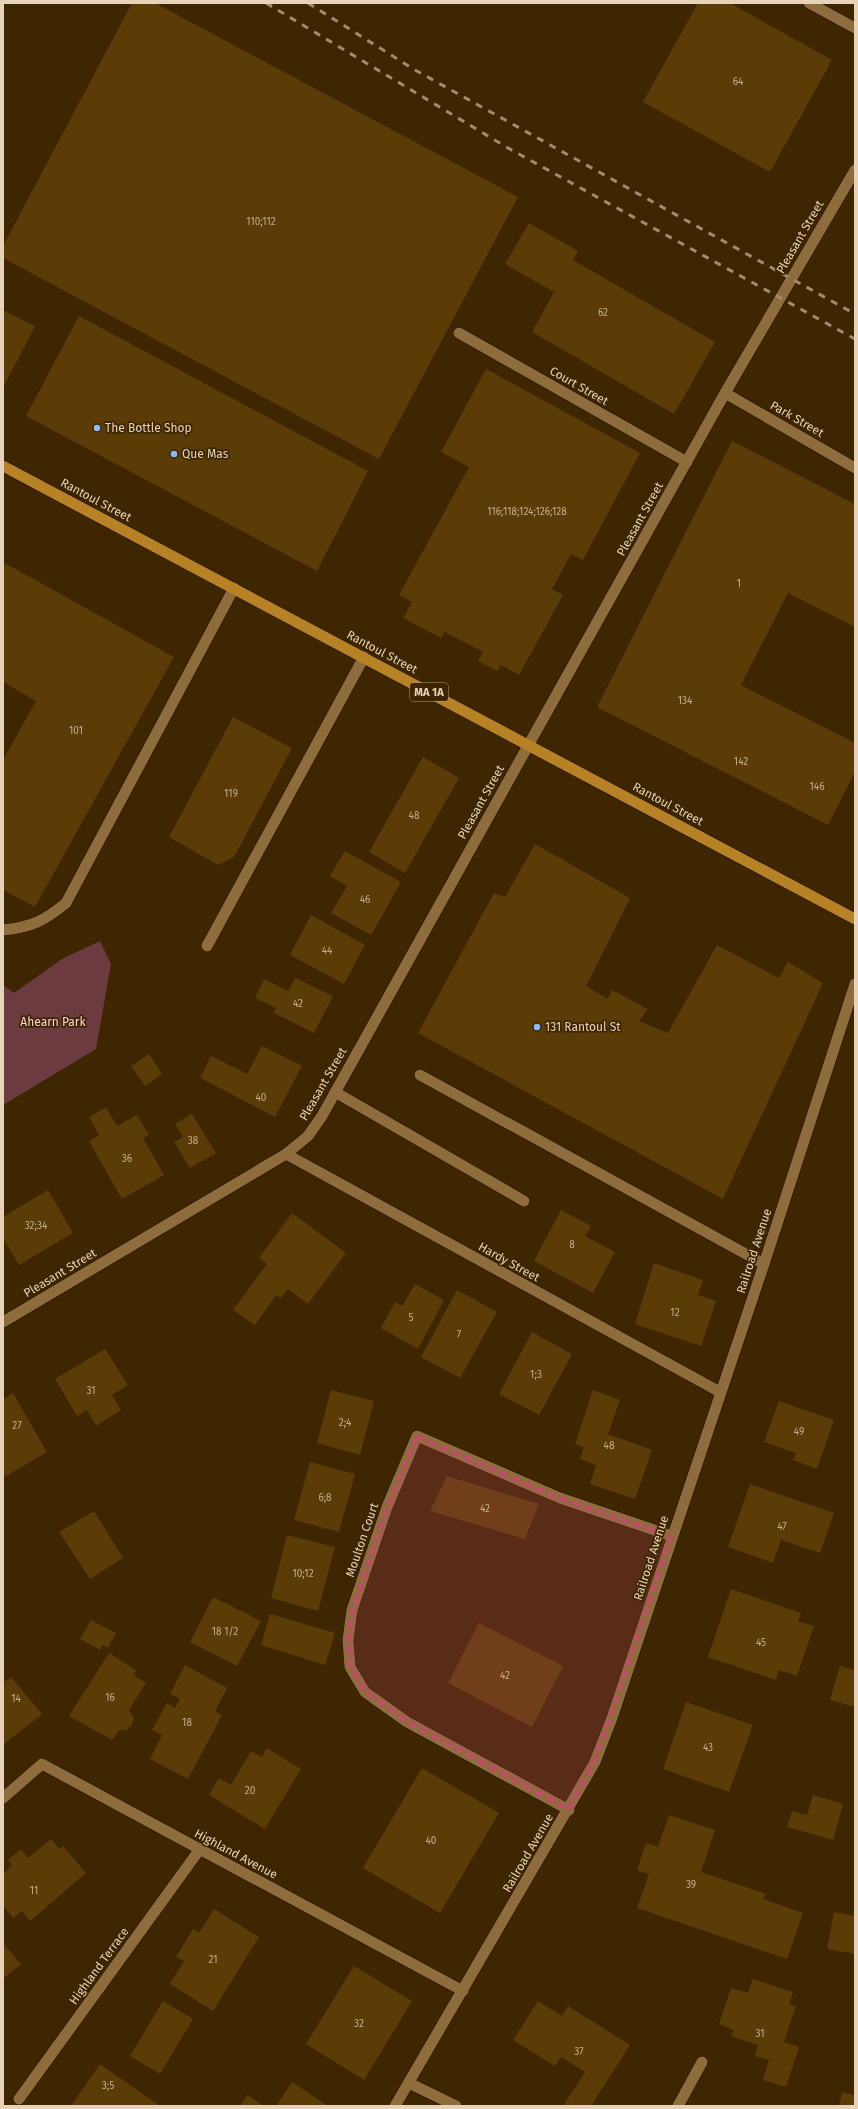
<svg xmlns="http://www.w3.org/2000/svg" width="858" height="2109" viewBox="0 0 858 2109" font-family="'Fira Sans',sans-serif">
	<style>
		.green { fill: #6b3b40 }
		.building { fill: #5b3c07 }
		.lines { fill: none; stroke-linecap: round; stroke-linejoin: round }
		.service-casing { stroke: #201000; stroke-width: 12 }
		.minor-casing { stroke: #201000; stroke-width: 12 }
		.tertiary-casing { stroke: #201000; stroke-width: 12 }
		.trunk-casing { stroke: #201000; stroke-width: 12 }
		.service { stroke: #8f6c3c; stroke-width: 11 }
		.minor { stroke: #8f6c3c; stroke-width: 11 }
		.tertiary { stroke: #8f6c3c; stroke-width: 11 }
		.trunk { stroke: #b78126; stroke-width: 11 }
		.rail { stroke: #a18c6e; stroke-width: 3; stroke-dasharray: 7 7; stroke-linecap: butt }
		.marked { fill: #cb4773; fill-opacity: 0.2; stroke: #cb4773; stroke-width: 3; stroke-dasharray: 8 5; stroke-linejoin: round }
		.poi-dot { fill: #87bbfb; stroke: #3d2600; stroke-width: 1.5 }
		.labels { text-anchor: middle; stroke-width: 3.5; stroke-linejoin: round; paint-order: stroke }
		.number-label { font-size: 10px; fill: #c3ad8d }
		.shield { fill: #3d2600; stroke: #b39f82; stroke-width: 1 }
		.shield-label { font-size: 11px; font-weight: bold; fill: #e6d3ba }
		.street-label { font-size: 12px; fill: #e6d3ba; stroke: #3d2600 }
		.poi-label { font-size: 12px; fill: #e6d3ba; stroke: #3d2600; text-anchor: start }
		.park-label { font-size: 12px; fill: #ffd2d4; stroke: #3d2600 }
	</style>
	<rect width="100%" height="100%" fill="#3d2600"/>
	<!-- green -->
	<path class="green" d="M100 941 111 964 96 1049 3 1105V985L14 993 62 959Z"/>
	<!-- building -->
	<g class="building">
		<path d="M132 3H155L518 197 379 459 3 258V246Z"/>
		<path d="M698 3H730L832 60 770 172 643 102Z"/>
		<path d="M529 223 578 251 573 260 715 342 674 414 532 332 554 292 505 264Z"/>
		<path d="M3 310 35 326 3 388Z"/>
		<path d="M79 316 368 471 317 571 26 416Z"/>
		<path d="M486 369 640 453 583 560 571 554 552 589 563 595 519 675 501 665 497 671 478 661 483 652 445 632 441 638 403 618 412 602 399 595 469 467 441 452Z"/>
		<path d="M732 441 855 504V627L788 593 741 685 855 743V772L828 825 597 707Z"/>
		<path d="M3 562 174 657 35 907 3 890V760L36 701 3 682Z"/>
		<path d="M233 717 292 748 234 857 218 865 169 837Z"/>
		<path d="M423 757 459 778 405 873 369 852Z"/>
		<path d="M535 844 630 898 586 986 608 999 612 990 648 1009 639 1021 668 1033 717 945 779 978 788 962 823 983 723 1199 418 1033 494 893 505 897Z"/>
		<path d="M345 851 401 882 371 935 331 913 347 886 330 876Z"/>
		<path d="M311 915 365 945 344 984 290 955Z"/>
		<path d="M295 978 333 996 314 1033 274 1013 276 1008 255 998 264 979 288 991Z"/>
		<path d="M262 1046 302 1066 275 1117 200 1078 211 1056 247 1074Z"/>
		<path d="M149 1054 162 1074 145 1086 131 1066Z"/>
		<path d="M106 1107 117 1126 137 1115 149 1135 143 1138 164 1175 122 1199 89 1141 99 1135 89 1117Z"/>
		<path d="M192 1114 216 1153 190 1168 174 1142 183 1137 175 1124Z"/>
		<path d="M48 1190 73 1233 19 1265 3 1238V1217Z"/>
		<path d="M561 1210 591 1226 585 1236 615 1252 593 1293 534 1261Z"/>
		<path d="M292 1213 346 1253 308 1304 288 1289 281 1298 276 1295 255 1325 233 1310 267 1264 259 1258Z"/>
		<path d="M654 1263 703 1280 698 1295 716 1301 701 1346 635 1324Z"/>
		<path d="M415 1284 444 1300 418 1349 381 1328 395 1302 402 1306Z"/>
		<path d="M457 1290 497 1312 460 1378 421 1357Z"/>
		<path d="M532 1332 572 1354 539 1415 499 1394Z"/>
		<path d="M105 1349 128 1385 112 1395 121 1410 96 1426 87 1410 77 1416 55 1379Z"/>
		<path d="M331 1390 374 1401 360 1455 317 1443Z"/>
		<path d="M593 1390 620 1400 608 1434 652 1450 635 1499 590 1484 596 1465 580 1459 584 1447 575 1444Z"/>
		<path d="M13 1393 47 1452 3 1478V1399Z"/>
		<path d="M779 1401 834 1420 817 1469 793 1460 796 1453 764 1442Z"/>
		<path d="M310 1462 355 1474 339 1532 294 1520Z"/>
		<path d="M447 1476 539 1504 525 1539 430 1511Z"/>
		<path d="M750 1484 834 1513 820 1553 781 1540 773 1563 728 1547Z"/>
		<path d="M94 1511 123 1558 90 1579 59 1532Z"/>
		<path d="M287 1535 335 1547 318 1611 271 1598Z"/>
		<path d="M731 1589 801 1613 798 1621 814 1626 797 1676 779 1670 776 1680 708 1657Z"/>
		<path d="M213 1597 261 1621 237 1666 190 1642Z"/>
		<path d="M270 1614 335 1633 325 1665 261 1645Z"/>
		<path d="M91 1620 116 1633 108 1648 102 1645 100 1650 80 1639Z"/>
		<path d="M479 1623 563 1666 532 1727 448 1683Z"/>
		<path d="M109 1653 136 1670 134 1675 146 1683 129 1710 134 1718 132 1725 126 1730H119L112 1740 69 1716Z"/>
		<path d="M185 1665 227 1688 215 1711 222 1715 188 1779 150 1759 162 1735 152 1730 167 1703 175 1708 180 1699 170 1694Z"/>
		<path d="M840 1666 855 1670V1707L830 1700Z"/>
		<path d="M11 1677 42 1714 3 1745V1683Z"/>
		<path d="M686 1702 753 1725 729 1792 663 1769Z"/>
		<path d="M267 1748 301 1769 265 1829 209 1795 219 1778 231 1785 251 1751 262 1757Z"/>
		<path d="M422 1768 499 1813 440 1913 363 1868Z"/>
		<path d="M813 1795 843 1804 833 1840 787 1827 792 1811 807 1815Z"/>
		<path d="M669 1815 715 1830 701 1872 766 1894 763 1899 803 1913 787 1959 637 1908 649 1874 637 1870 646 1843 658 1847Z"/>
		<path d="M51 1839 60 1849 63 1846 86 1873 30 1921 22 1911 13 1918 3 1906V1874L12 1865 8 1860 21 1849 28 1858Z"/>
		<path d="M214 1909 259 1937 213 2011 170 1984 184 1961 176 1957 193 1929 199 1933Z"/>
		<path d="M834 1912 855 1916V1954L827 1949Z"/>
		<path d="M3 1943 21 1964 3 1979Z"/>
		<path d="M354 1966 412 2001 364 2080 306 2044Z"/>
		<path d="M753 1979 793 1992 789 2004 796 2006 784 2042 799 2047 786 2087 763 2080 769 2060 755 2056 758 2045 731 2036 734 2030 719 2024 731 1988 748 1993Z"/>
		<path d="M163 2001 193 2019 160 2074 130 2056Z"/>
		<path d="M538 2001 562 2016 568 2006 630 2045 591 2106H563L585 2072 561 2057 555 2066 513 2040Z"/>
		<path d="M100 2064 160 2106H71Z"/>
		<path d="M292 2082 328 2106H276Z"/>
		<path d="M842 2092 855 2095V2106H839Z"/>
		<path d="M247 2095 264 2106H240Z"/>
	</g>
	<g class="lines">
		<defs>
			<g id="service">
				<path d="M3 930C32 927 44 921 66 903L234 588"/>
				<path d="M207 946 364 657"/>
				<path d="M420 1075 764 1264"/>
				<path d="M335 1092 524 1201"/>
				<path d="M409 2083 456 2106"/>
			</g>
			<g id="minor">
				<path d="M459 333 687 462"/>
				<path d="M286 1154 720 1392"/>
				<path d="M3 1322 286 1154 308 1136 322 1116 529 744"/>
				<path d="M3 1798 42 1764 463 1991"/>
				<path d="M569 1810 407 1722 365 1692 350 1667 348 1640 352 1610 387 1507 417 1436 560 1498 672 1536"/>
				<path d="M19 2099 200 1849"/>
				<path d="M678 2106 702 2062"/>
			</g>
			<g id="tertiary">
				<path d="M809 3 855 28"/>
				<path d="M725 393 855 468"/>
				<path d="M529 744 725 393 855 170"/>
				<path d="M395 2106 595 1762 612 1718 764 1264 855 984"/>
			</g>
			<path id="trunk" d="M3 466 855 919"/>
		</defs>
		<!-- service casing -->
		<use href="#service" class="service-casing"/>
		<!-- minor casing -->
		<use href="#minor" class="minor-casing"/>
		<!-- tertiary casing -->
		<use href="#tertiary" class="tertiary-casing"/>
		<!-- trunk casing -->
		<use href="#trunk" class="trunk-casing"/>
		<!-- service -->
		<use href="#service" class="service"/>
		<!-- minor -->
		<use href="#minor" class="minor"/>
		<!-- tertiary -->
		<use href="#tertiary" class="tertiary"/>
		<!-- trunk -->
		<use href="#trunk" class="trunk"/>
		<!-- rail -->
		<g class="rail">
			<path d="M266 3 508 148 855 339"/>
			<path d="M308 3 415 70 855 314"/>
		</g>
	</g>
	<!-- marked area -->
	<path class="marked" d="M417 1436 560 1498 672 1536 595 1762 569 1810 407 1722 365 1692 350 1667 348 1640 352 1610 387 1507Z"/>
	<!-- markers -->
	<g class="poi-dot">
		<circle cx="97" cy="428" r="4"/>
		<circle cx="174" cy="454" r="4"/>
		<circle cx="537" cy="1027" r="4"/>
	</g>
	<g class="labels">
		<!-- number labels -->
		<g class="number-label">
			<text x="738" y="85">64</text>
			<text x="261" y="225">110;112</text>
			<text x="603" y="316">62</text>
			<text x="527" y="515">116;118;124;126;128</text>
			<text x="739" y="587">1</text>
			<text x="685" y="704">134</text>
			<text x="76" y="734">101</text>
			<text x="741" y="765">142</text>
			<text x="817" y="790">146</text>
			<text x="231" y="797">119</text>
			<text x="414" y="819">48</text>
			<text x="365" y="903">46</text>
			<text x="327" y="954">44</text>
			<text x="298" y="1007">42</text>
			<text x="261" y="1101">40</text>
			<text x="193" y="1144">38</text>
			<text x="127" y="1162">36</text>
			<text x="36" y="1229">32;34</text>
			<text x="572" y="1248">8</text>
			<text x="675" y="1316">12</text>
			<text x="411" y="1321">5</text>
			<text x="459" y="1338">7</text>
			<text x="536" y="1378">1;3</text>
			<text x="91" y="1394">31</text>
			<text x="345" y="1426">2;4</text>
			<text x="17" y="1429">27</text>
			<text x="799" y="1435">49</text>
			<text x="609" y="1449">48</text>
			<text x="325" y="1501">6;8</text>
			<text x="485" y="1512">42</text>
			<text x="782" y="1530">47</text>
			<text x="303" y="1577">10;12</text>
			<text x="225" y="1635">18 1/2</text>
			<text x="761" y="1646">45</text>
			<text x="505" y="1679">42</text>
			<text x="110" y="1701">16</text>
			<text x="16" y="1702">14</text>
			<text x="187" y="1726">18</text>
			<text x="708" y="1751">43</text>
			<text x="250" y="1794">20</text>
			<text x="431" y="1844">40</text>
			<text x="691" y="1888">39</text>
			<text x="34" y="1894">11</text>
			<text x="213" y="1963">21</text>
			<text x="359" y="2027">32</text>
			<text x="760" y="2037">31</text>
			<text x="579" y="2055">37</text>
			<text x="108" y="2089">3;5</text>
		</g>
		<!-- shield labels -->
		<rect class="shield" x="410" y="683" width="38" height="18" rx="3"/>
		<g class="shield-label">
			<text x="429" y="696">MA 1A</text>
		</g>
		<!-- street labels -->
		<g class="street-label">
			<text transform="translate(800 237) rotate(-60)" y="4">Pleasant Street</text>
			<text transform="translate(579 386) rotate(30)" y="4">Court Street</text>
			<text transform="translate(797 419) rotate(30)" y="4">Park Street</text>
			<text transform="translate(96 500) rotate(28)" y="4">Rantoul Street</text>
			<text transform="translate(640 519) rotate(-61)" y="4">Pleasant Street</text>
			<text transform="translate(382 652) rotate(28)" y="4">Rantoul Street</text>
			<text transform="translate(481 802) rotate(-61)" y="4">Pleasant Street</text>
			<text transform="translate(668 804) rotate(28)" y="4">Rantoul Street</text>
			<text transform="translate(323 1084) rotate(-60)" y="4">Pleasant Street</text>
			<text transform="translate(754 1251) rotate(-72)" y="4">Railroad Avenue</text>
			<text transform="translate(509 1262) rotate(29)" y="4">Hardy Street</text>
			<text transform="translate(60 1273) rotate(-31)" y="4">Pleasant Street</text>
			<text transform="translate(362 1540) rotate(-71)" y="4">Moulton Court</text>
			<text transform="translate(651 1558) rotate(-72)" y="4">Railroad Avenue</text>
			<text transform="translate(528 1853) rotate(-60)" y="4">Railroad Avenue</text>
			<text transform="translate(236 1854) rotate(28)" y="4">Highland Avenue</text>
			<text transform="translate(99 1966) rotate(-54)" y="4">Highland Terrace</text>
		</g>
		<!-- poi labels -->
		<g class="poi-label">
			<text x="105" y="432">The Bottle Shop</text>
			<text x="182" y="458">Que Mas</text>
			<text x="545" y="1031">131 Rantoul St</text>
		</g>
		<!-- park labels -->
		<g class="park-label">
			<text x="53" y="1026">Ahearn Park</text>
		</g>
	</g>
	<!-- border -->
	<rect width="858" height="2109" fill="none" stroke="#e6d3ba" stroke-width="8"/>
</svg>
